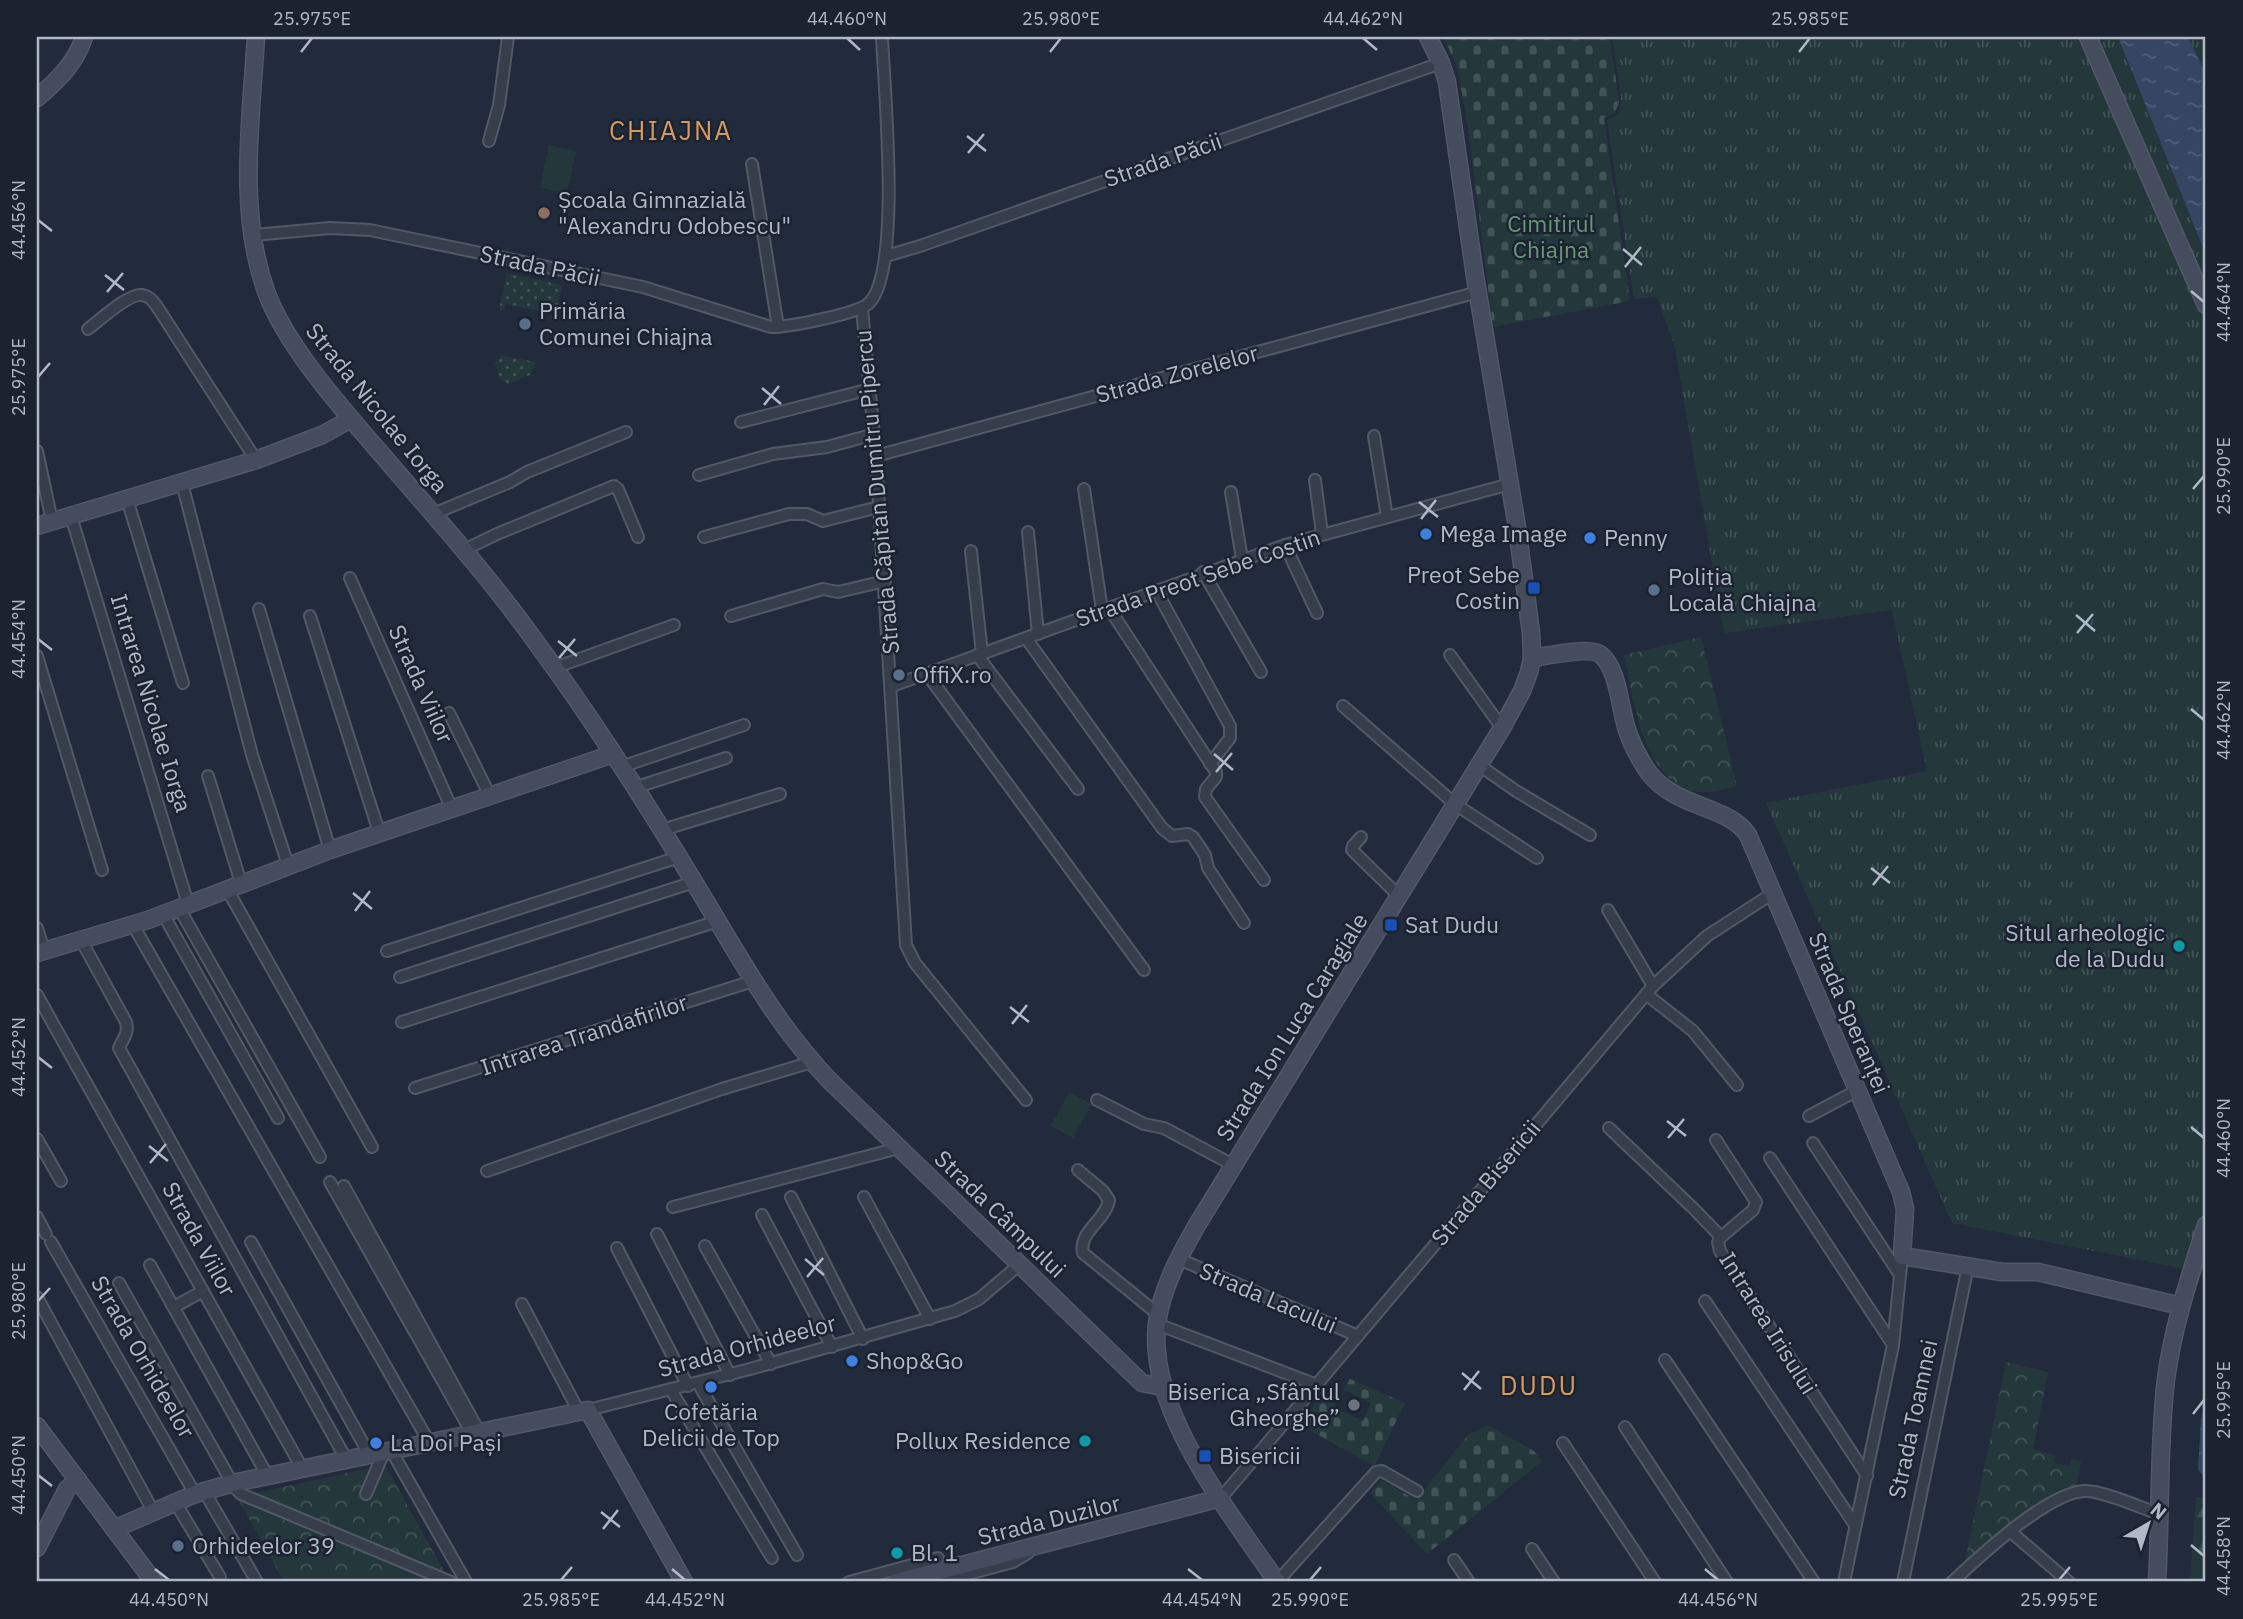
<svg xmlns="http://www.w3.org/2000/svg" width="2243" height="1619" viewBox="0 0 2243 1619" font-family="'IBM Plex Sans',sans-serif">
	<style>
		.grass { fill: url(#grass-tufts) }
		.forest { fill: url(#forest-firs) }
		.cemetery { fill: url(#cemetery-stones) }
		.park { fill: url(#park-crowns) }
		.garden { fill: url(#garden-dots) }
		.pitch { fill: #24383c }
		.water { fill: url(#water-ripples) }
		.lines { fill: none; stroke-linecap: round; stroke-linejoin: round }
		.street-casing { stroke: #515866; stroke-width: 14 }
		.secondary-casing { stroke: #515866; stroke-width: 19 }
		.street { stroke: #363d4b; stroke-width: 10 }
		.secondary { stroke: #444c5e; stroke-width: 16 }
		.ticks { fill: none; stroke: #b1b8c7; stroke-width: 2.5 }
		.education-dot { fill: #8d6e63; stroke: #1b2230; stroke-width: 2.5 }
		.service-dot { fill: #5c6f8a; stroke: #1b2230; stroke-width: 2.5 }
		.shop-dot { fill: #3f7fe0; stroke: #1b2230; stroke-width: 2.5 }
		.transit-dot { fill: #1a4fb4; stroke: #1b2230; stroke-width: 2.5 }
		.culture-dot { fill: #0f9aa8; stroke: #1b2230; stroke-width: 2.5 }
		.worship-dot { fill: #6b7280; stroke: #1b2230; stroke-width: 2.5 }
		.labels { text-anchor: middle; stroke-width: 5; stroke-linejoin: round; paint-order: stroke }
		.street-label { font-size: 23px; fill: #b1b8c7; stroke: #1b2230 }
		.poi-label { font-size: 23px; fill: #b1b8c7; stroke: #1b2230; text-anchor: start }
		.park-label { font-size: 23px; fill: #689977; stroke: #1b2230 }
		.quarter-label { font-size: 26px; letter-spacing: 2px; fill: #d59b5e; stroke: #1b2230 }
		.neatline { fill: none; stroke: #b1b8c7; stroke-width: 2.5 }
		.ticks-label { font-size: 18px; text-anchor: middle; fill: #b1b8c7 }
	</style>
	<defs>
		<pattern id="grass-tufts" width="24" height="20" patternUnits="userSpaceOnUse" patternTransform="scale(1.75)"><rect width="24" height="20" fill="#24383c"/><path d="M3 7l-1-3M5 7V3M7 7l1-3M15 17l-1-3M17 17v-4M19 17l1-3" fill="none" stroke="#415357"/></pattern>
		<pattern id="forest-firs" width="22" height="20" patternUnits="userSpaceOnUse" patternTransform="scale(1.75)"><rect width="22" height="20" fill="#24383c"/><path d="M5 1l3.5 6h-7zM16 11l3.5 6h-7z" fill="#415357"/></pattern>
		<pattern id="cemetery-stones" width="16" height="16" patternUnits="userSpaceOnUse" patternTransform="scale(1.75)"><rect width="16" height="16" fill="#24383c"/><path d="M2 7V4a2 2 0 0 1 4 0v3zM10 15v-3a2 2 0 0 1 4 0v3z" fill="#415357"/></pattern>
		<pattern id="park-crowns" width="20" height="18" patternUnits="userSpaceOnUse" patternTransform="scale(1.75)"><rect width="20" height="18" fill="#24383c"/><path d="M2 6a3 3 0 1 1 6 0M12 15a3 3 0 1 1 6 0" fill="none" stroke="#415357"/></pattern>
		<pattern id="garden-dots" width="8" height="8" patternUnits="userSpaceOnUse" patternTransform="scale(1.75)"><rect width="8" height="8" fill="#24383c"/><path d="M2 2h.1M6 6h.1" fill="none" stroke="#415357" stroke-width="1.8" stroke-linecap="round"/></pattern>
		<pattern id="water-ripples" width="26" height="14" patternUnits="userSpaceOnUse" patternTransform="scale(1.75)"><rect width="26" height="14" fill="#354563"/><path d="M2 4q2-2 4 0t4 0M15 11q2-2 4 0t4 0" fill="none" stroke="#505e78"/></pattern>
	</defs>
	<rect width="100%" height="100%" fill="#222b3b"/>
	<!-- grass -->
	<g class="grass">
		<path d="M1612 37H2118L2206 255V1273L1952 1223 1766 803 1927 771 1892 610 1724 633 1675 347 1657 297 1634 299 1607 120 1619 114 1621 98Z"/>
		<path d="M2188 37H2206V74Z"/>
	</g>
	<!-- forest -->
	<path class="forest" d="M2196 1497H2206V1582H2190Z"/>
	<!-- cemetery -->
	<g class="cemetery">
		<path d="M1443 37H1610L1619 102 1615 113 1604 118 1630 301 1493 327 1468 128 1457 66Z"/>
		<path d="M1350 1379 1405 1403 1374 1466 1299 1424 1323 1394 1334 1403 1335 1408 1363 1421 1371 1403 1344 1390Z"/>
		<path d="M1487 1425 1534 1451 1542 1461 1427 1554 1370 1493 1382 1480 1416 1500 1469 1434Z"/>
	</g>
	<!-- park -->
	<g class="park">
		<path d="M1701 637 1737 786C1725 789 1712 793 1700 792 1644 788 1633 698 1624 655Z"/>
		<path d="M2006 1362 2048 1372 2033 1449 2055 1455 2054 1463 2070 1466 2072 1459 2081 1461 2076 1490 1964 1566Z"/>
		<path d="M385 1465 450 1582H284L237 1497Z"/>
	</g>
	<!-- garden -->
	<g class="garden">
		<path d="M507 273 562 285 556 314 506 304 504 311 499 310Z"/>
		<path d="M502 356 537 362 530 375 508 384 499 379 495 363Z"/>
	</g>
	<!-- pitch -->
	<g class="pitch">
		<path d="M549 145 576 151 567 193 540 188Z"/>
		<path d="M1069 1092 1091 1104 1073 1138 1051 1126Z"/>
	</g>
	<!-- water -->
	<g class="water">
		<path d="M2118 37H2188L2206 74V255Z"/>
		<path d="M2206 1404V1479L2198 1470 2201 1419Z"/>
	</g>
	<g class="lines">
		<defs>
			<g id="street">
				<path d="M489 141 499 105 508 37"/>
				<path d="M752 164 778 327"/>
				<path d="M253 235 330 228 370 230 643 287 771 327C788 327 858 314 869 303 902 271 884 87 882 37"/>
				<path d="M886 256 920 246 1441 63"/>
				<path d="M862 309 876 456 906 945 915 963 1026 1100"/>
				<path d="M88 329C100 320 129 293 142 295 149 296 152 300 156 305L256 460"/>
				<path d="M741 422 870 389"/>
				<path d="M1374 436 1387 517"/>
				<path d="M37 451 52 521"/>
				<path d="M876 456 1478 292"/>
				<path d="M699 475 773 454 827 447 875 434"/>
				<path d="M1315 480 1322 534"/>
				<path d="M182 483 252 755 288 865"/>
				<path d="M1084 489 1102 610"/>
				<path d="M1231 492 1242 559"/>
				<path d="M127 499 183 683"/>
				<path d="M433 514 510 482 527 472 626 432"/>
				<path d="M71 516 188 904"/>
				<path d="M1028 532 1038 634"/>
				<path d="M704 537 789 514H807L823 521 879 507"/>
				<path d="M1285 545 1317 613"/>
				<path d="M464 550 497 534 614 486 618 489 638 537"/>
				<path d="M971 551 982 654"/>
				<path d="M1203 572 1261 672"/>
				<path d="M350 578 451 807"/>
				<path d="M1156 590 1230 726V738L1210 764"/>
				<path d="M1109 608 1216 772V777L1206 789 1205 797 1264 880"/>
				<path d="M259 609 330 850"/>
				<path d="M310 616 379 832"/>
				<path d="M731 616 823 589 838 592 885 581"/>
				<path d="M1026 638 1162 828 1172 836 1188 834 1193 837 1205 855 1208 868 1244 923"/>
				<path d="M977 655 1078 789"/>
				<path d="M1450 655 1502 728"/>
				<path d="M37 656 102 870"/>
				<path d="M554 668 674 625"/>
				<path d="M927 674 1144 970"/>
				<path d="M892 686 1285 545 1510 484"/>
				<path d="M1343 706 1455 804 1537 858"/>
				<path d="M449 713 489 794"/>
				<path d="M1479 765 1516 791 1590 835"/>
				<path d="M621 767 744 725"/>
				<path d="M208 776 241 883"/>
				<path d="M634 788 726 758"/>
				<path d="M662 830 780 794"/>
				<path d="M1361 837 1353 846 1352 850 1399 896"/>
				<path d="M227 889 372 1147"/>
				<path d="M179 908 320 1157"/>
				<path d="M1608 910 1653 986"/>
				<path d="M163 914 278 1118"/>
				<path d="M133 925 429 1442"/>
				<path d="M37 928 44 951"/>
				<path d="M81 940 126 1022C129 1034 123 1038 119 1048L346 1459"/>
				<path d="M387 951 679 857"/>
				<path d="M400 977 694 882"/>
				<path d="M1646 994 1693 1031 1737 1085"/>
				<path d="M37 995 302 1468"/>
				<path d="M402 1022 718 921"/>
				<path d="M415 1088 753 981"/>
				<path d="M1097 1100 1144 1124 1164 1128 1233 1165"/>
				<path d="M1809 1116 1858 1090"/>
				<path d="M1609 1128 1694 1209 1721 1237"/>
				<path d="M37 1139 61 1181"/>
				<path d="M1716 1140 1756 1202 1753 1210 1721 1237 1718 1242 1720 1251 1867 1476"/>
				<path d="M1813 1143 1900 1275"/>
				<path d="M1770 1158 1893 1345"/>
				<path d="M1078 1170 1103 1191 1109 1200C1106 1220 1078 1232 1083 1253L1159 1315"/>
				<path d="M487 1171 722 1089 812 1062"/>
				<path d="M330 1182 472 1433"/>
				<path d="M344 1186 476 1426"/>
				<path d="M791 1197 863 1339"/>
				<path d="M864 1197 930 1319"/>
				<path d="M673 1207 899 1148"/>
				<path d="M762 1215 832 1347"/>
				<path d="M37 1217 46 1234"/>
				<path d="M657 1234 730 1375"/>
				<path d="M51 1242 195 1494"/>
				<path d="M251 1242 369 1454"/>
				<path d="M705 1246 771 1364"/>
				<path d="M617 1248 688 1386"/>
				<path d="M1179 1259 1358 1336"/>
				<path d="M150 1265 267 1475"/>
				<path d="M119 1283 235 1488 241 1494 451 1582"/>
				<path d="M37 1297 153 1511"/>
				<path d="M1705 1301 1855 1525"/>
				<path d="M522 1304 579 1412"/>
				<path d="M174 1307 203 1291"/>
				<path d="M1157 1324 1317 1385"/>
				<path d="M1665 1360 1814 1582"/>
				<path d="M698 1383 797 1555"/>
				<path d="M671 1390 772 1558"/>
				<path d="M588 1410 750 1369 955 1311 979 1299 1019 1265"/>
				<path d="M1625 1427 1727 1582"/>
				<path d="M1563 1443 1655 1582"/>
				<path d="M391 1450 466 1582"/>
				<path d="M204 1491 257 1582"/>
				<path d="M366 1494 384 1452"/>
				<path d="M1221 1498 1653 986 1707 936 1773 893"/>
				<path d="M175 1502 220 1577"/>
				<path d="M2011 1532 2069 1582"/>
				<path d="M1532 1549 1554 1582"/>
				<path d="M1454 1560 1469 1582"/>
				<path d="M849 1582 938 1558"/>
				<path d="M938 1582 1013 1562 1028 1553"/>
				<path d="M1277 1582 1376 1472 1382 1471 1417 1491"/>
				<path d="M1844 1582 1893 1345 1902 1256"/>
				<path d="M1903 1582 1968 1266"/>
				<path d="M1952 1582C1979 1557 2049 1491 2086 1491 2103 1491 2142 1508 2159 1514"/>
			</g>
			<g id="secondary">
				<path d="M256 37C251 121 237 213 267 294 288 348 340 406 377 449 432 513 489 576 538 645 594 721 645 801 694 882 736 951 773 1021 829 1080L1142 1383 1163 1387"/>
				<path d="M2088 37 2206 305"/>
				<path d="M37 98C57 81 76 63 84 37"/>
				<path d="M37 526 256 460 322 435 351 419"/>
				<path d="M1532 658C1547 656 1591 646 1601 655 1618 668 1620 709 1627 730 1632 745 1640 760 1649 773 1677 809 1728 805 1748 835L1901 1192 1905 1209 1902 1256 2002 1272H2038L2181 1306"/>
				<path d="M37 953 148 920 330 850 613 754"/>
				<path d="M37 1426 154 1582"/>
				<path d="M114 1529 195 1494 233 1483 588 1410 684 1582"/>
				<path d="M37 1548 67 1489 78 1480"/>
				<path d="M896 1582 1221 1498"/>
				<path d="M1277 1582C1230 1512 1147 1412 1157 1324 1161 1289 1180 1255 1197 1225L1502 728 1522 691 1529 672 1532 658 1531 633 1517 527 1475 276 1447 82 1441 63 1428 37"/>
				<path d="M2157 1582C2161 1515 2158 1447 2166 1379 2173 1326 2190 1276 2206 1225"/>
			</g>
		</defs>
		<!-- street casing -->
		<use href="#street" class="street-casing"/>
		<!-- secondary casing -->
		<use href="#secondary" class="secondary-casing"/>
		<!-- street -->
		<use href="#street" class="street"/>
		<!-- secondary -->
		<use href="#secondary" class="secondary"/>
	</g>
	<!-- ticks -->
	<path class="ticks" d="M847 38 860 50M1363 38 1377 50M301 52 312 38M1050 52 1061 38M1799 52 1810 38M967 136 986 151M968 153 984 134M38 220 52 231M1623 249 1642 265M1625 267 1641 247M105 275 124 290M2191 291 2204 302M107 292 123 273M38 377 50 363M762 388 781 404M764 405 779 386M2193 489 2204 476M1419 502 1438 517M1421 519 1436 500M2076 615 2095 631M2077 633 2093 614M38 639 52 650M558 641 577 656M559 658 575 639M2191 709 2204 720M1214 754 1233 770M1216 772 1232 753M1871 868 1890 883M1873 885 1888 866M353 893 372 909M355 911 370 891M1010 1007 1029 1022M1012 1024 1027 1005M38 1057 52 1068M1667 1121 1686 1136M2191 1127 2204 1138M1668 1138 1684 1119M149 1146 168 1161M150 1163 166 1144M805 1259 824 1275M807 1277 823 1258M38 1301 50 1288M1462 1373 1481 1389M1464 1390 1479 1371M2193 1414 2204 1400M38 1475 52 1486M601 1512 620 1527M603 1529 618 1510M2191 1545 2204 1556M155 1569 169 1580M672 1569 685 1580M1188 1569 1202 1580M1705 1569 1718 1580M561 1580 572 1567M1310 1580 1321 1567M2059 1580 2070 1567"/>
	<!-- markers -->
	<circle class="education-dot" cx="544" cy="213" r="7"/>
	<g class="service-dot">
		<circle cx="525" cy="324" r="7"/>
		<circle cx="1654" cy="590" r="7"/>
		<circle cx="899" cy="675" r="7"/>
		<circle cx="178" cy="1546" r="7"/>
	</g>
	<g class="shop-dot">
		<circle cx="1426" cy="534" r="7"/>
		<circle cx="1590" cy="538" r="7"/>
		<circle cx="852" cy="1361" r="7"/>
		<circle cx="711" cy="1387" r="7"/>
		<circle cx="376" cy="1443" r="7"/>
	</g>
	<g class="transit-dot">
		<rect x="1527" y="581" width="14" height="14" rx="3.5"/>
		<rect x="1384" y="918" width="14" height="14" rx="3.5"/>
		<rect x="1198" y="1449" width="14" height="14" rx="3.5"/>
	</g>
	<g class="culture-dot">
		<circle cx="2179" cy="946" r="7"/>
		<circle cx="1085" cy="1441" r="7"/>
		<circle cx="897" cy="1553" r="7"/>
	</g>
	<circle class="worship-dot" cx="1354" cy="1405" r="7"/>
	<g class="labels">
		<!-- street labels -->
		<g class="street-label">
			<text transform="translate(1163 160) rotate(-19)" y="8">Strada Păcii</text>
			<text transform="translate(540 266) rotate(12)" y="8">Strada Păcii</text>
			<text transform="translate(1177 374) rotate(-15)" y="8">Strada Zorelelor</text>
			<text transform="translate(377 408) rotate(51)" y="8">Strada Nicolae Iorga</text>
			<text transform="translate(877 492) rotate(-95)" y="8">Strada Căpitan Dumitru Pipercu</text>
			<text transform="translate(1198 578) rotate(-19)" y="8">Strada Preot Sebe Costin</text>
			<text transform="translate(421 684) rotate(66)" y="8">Strada Viilor</text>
			<text transform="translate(151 703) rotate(73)" y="8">Intrarea Nicolae Iorga</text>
			<text transform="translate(1849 1013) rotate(67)" y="8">Strada Speranței</text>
			<text transform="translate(1292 1027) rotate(-58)" y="8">Strada Ion Luca Caragiale</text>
			<text transform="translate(584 1035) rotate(-18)" y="8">Intrarea Trandafirilor</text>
			<text transform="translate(1486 1183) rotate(-50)" y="8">Strada Bisericii</text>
			<text transform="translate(1000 1214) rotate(44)" y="8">Strada Câmpului</text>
			<text transform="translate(199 1239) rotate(61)" y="8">Strada Viilor</text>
			<text transform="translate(1268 1298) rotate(23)" y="8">Strada Lacului</text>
			<text transform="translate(1768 1323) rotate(58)" y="8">Intrarea Irisului</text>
			<text transform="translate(747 1346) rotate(-15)" y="8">Strada Orhideelor</text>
			<text transform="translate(143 1357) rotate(60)" y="8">Strada Orhideelor</text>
			<text transform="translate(1913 1419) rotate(-78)" y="8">Strada Toamnei</text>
			<text transform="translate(1049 1520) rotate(-14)" y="8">Strada Duzilor</text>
		</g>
		<!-- poi labels -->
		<g class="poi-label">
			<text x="558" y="208">Școala Gimnazială<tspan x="558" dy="26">"Alexandru Odobescu"</tspan></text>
			<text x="539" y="319">Primăria<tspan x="539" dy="26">Comunei Chiajna</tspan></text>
			<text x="1440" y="542">Mega Image</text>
			<text x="1604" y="546">Penny</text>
			<text x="1520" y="583" text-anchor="end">Preot Sebe<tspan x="1520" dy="26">Costin</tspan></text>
			<text x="1668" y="585">Poliția<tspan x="1668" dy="26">Locală Chiajna</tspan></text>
			<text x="913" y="683">OffiX.ro</text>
			<text x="1405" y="933">Sat Dudu</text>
			<text x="2165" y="941" text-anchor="end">Situl arheologic<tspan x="2165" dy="26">de la Dudu</tspan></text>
			<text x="866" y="1369">Shop&amp;Go</text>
			<text x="1340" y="1400" text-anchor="end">Biserica „Sfântul<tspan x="1340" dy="26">Gheorghe”</tspan></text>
			<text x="711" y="1420" text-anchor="middle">Cofetăria<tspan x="711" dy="26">Delicii de Top</tspan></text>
			<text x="1071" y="1449" text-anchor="end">Pollux Residence</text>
			<text x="390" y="1451">La Doi Pași</text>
			<text x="1219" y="1464">Bisericii</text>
			<text x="192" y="1554">Orhideelor 39</text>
			<text x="911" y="1561">Bl. 1</text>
		</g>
		<!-- park labels -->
		<g class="park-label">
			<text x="1551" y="232">Cimitirul<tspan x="1551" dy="26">Chiajna</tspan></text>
		</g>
		<!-- quarter labels -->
		<g class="quarter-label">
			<text x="671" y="140">CHIAJNA</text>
			<text x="1539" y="1395">DUDU</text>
		</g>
	</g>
	<!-- border -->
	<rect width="2243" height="1619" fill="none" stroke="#1b2230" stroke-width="77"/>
	<!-- north arrow -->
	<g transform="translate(2148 1524) rotate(39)" stroke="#1b2230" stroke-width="5" paint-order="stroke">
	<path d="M0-5L12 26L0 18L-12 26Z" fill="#b1b8c7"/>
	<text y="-10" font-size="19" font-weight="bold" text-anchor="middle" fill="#b1b8c7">N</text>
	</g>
	<rect x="38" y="38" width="2166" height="1542" class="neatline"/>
	<g class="ticks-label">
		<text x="312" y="25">25.975°E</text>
		<text x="847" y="25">44.460°N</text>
		<text x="1061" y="25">25.980°E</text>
		<text x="1363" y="25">44.462°N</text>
		<text x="1810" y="25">25.985°E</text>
		<text transform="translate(19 220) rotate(-90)" y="6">44.456°N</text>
		<text transform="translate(2224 302) rotate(-90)" y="6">44.464°N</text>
		<text transform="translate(19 377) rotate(-90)" y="6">25.975°E</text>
		<text transform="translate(2224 476) rotate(-90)" y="6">25.990°E</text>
		<text transform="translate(19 639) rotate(-90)" y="6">44.454°N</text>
		<text transform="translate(2224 720) rotate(-90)" y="6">44.462°N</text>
		<text transform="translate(19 1057) rotate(-90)" y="6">44.452°N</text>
		<text transform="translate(2224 1138) rotate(-90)" y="6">44.460°N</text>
		<text transform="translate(19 1301) rotate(-90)" y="6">25.980°E</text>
		<text transform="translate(2224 1400) rotate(-90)" y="6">25.995°E</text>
		<text transform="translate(19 1475) rotate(-90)" y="6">44.450°N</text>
		<text transform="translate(2224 1556) rotate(-90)" y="6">44.458°N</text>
		<text x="169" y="1606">44.450°N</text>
		<text x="561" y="1606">25.985°E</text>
		<text x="685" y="1606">44.452°N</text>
		<text x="1202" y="1606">44.454°N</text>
		<text x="1310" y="1606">25.990°E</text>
		<text x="1718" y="1606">44.456°N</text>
		<text x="2059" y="1606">25.995°E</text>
	</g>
</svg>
